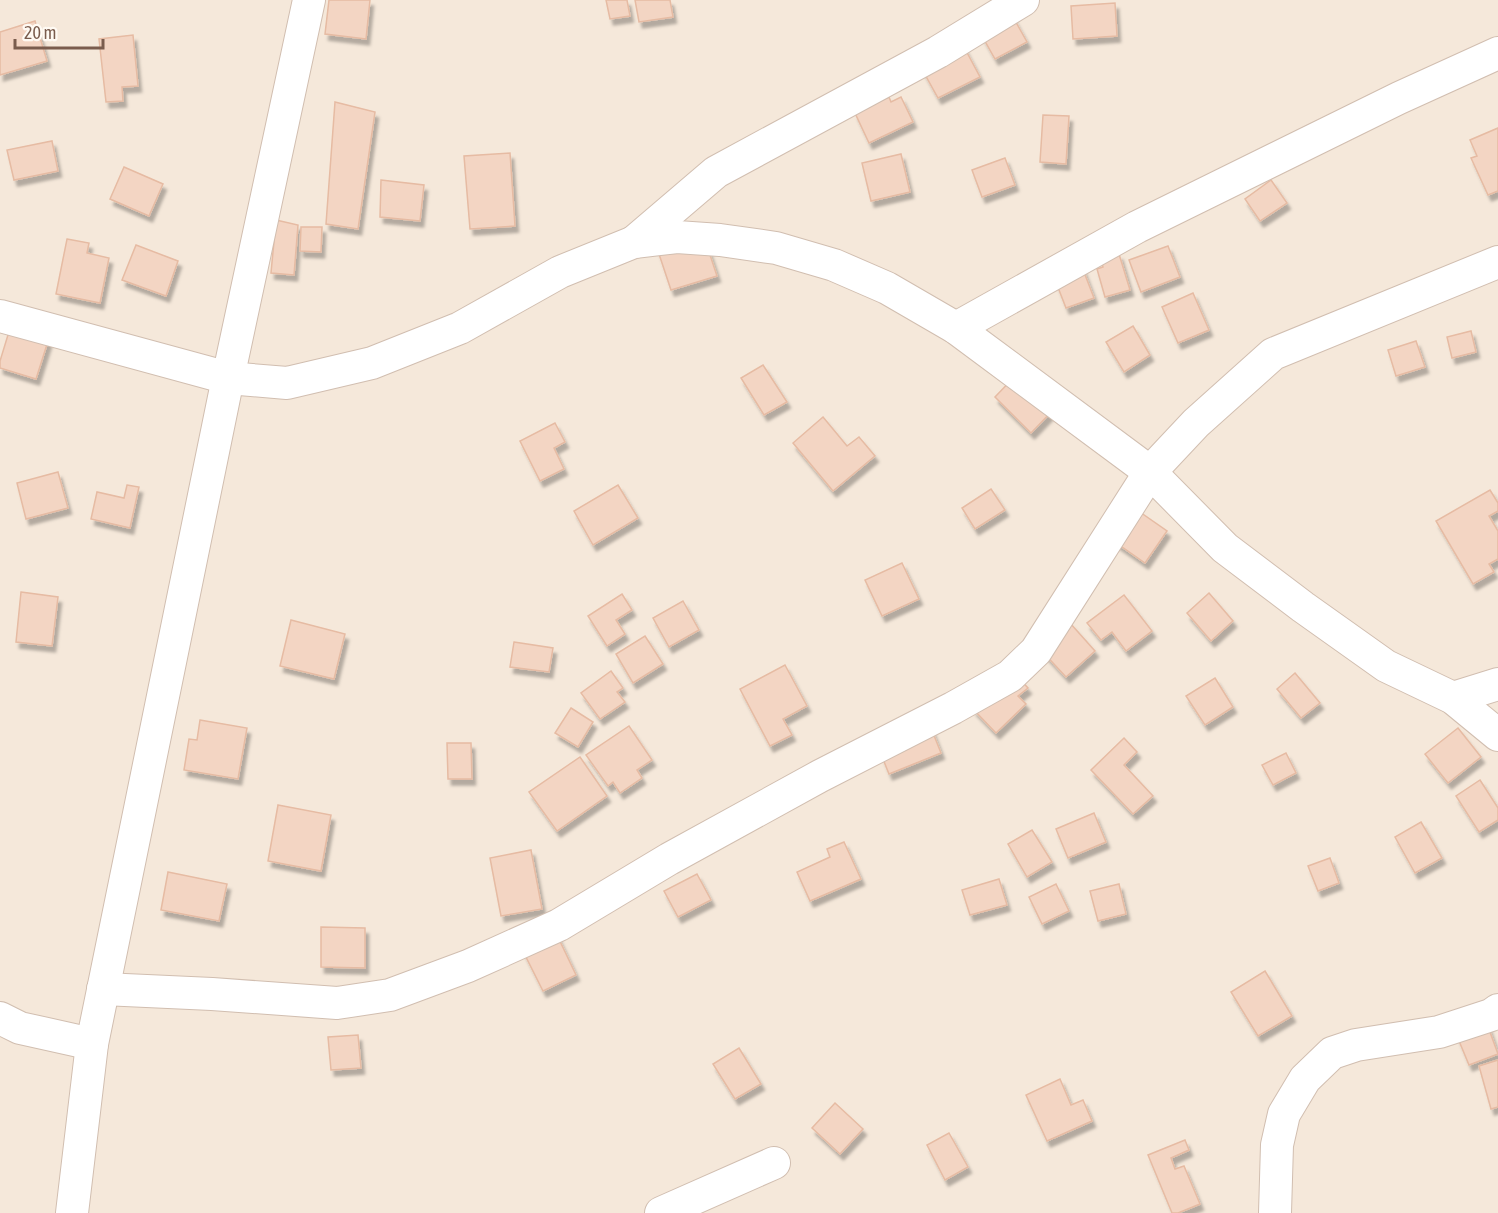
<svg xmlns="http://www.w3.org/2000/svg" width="1498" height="1213" viewBox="0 0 1498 1213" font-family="'Asap Condensed',sans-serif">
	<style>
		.residential { fill: #f5e8da }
		.building { fill: #f3d5c3; stroke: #e6bba3; stroke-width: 1.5; filter: url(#shadow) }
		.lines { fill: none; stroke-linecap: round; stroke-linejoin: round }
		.minor-casing { stroke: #d1beb0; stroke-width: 34 }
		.minor { stroke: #fff; stroke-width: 32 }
	</style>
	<defs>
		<filter id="shadow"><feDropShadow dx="3.5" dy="6" stdDeviation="1.5" flood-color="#0004"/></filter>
	</defs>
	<rect width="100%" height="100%" fill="#fdf6ec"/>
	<!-- residential -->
	<rect class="residential" x="0" y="0" width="1498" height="1213"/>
	<!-- building -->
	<g class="building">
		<path d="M329 0H370L366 39 325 34Z"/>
		<path d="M606 0H627L630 16 610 19Z"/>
		<path d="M635 0H670L673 17 639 22Z"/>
		<path d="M1115 3 1117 36 1073 39 1071 6Z"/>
		<path d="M1013 17 1027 42 995 59 981 34Z"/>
		<path d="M35 21 47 61 0 75V32Z"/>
		<path d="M133 35 138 86 122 87 123 101 106 102 99 39Z"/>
		<path d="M964 47 980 77 938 98 922 69Z"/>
		<path d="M889 97 891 102 901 97 913 122 869 143 855 113Z"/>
		<path d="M335 102 375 112 358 229 326 224Z"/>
		<path d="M1043 115 1069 116 1066 164 1040 162Z"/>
		<path d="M1498 128V191L1488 195 1471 158 1477 156 1470 140Z"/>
		<path d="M52 141 58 171 14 180 7 150Z"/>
		<path d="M510 153 515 226 470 229 464 156Z"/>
		<path d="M901 154 910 192 871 201 862 163Z"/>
		<path d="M1005 158 1015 185 982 197 972 170Z"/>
		<path d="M124 167 163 184 149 216 110 199Z"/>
		<path d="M381 180 424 185 420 221 380 217Z"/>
		<path d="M1271 180 1287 203 1260 221 1245 199Z"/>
		<path d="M276 220 298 225 294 275 271 273Z"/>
		<path d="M301 227H322L321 252 300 251Z"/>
		<path d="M702 231 717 276 671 290 656 245Z"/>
		<path d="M67 239 89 243 87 253 109 258 100 303 56 294Z"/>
		<path d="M136 245 178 261 166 296 122 280Z"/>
		<path d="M1168 246 1180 277 1141 292 1129 260Z"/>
		<path d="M1119 254 1130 290 1105 297 1097 269 1103 267 1101 260Z"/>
		<path d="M1082 267 1094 298 1066 308 1054 277Z"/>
		<path d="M1193 293 1209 330 1178 343 1162 307Z"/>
		<path d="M11 325 49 338 36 379 0 368V361Z"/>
		<path d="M1133 326 1150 355 1124 372 1106 342Z"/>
		<path d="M1471 331 1476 352 1452 358 1447 337Z"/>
		<path d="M1416 341 1425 367 1396 376 1388 350Z"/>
		<path d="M763 365 787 402 764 415 741 378Z"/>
		<path d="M1017 374 1054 409 1031 433 995 397Z"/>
		<path d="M823 417 847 446 859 437 875 456 833 491 793 443Z"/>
		<path d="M555 423 565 442 554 448 564 469 540 481 520 441Z"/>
		<path d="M58 472 68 508 26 519 17 483Z"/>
		<path d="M127 485 139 487 130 528 91 519 97 492 124 498Z"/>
		<path d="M618 485 638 518 593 545 574 511Z"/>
		<path d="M991 489 1005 510 975 529 962 508Z"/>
		<path d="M1490 490 1498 503V511L1489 516 1498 531V559L1489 564 1494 572 1473 584 1436 521Z"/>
		<path d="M1137 510 1167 531 1145 563 1115 542Z"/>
		<path d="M902 563 919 599 882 616 865 580Z"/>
		<path d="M21 592 58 597 52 646 16 642Z"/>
		<path d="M1209 593 1233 621 1211 641 1187 613Z"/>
		<path d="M622 594 632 610 616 620 625 634 607 646 588 616Z"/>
		<path d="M1124 595 1152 631 1126 651 1112 632 1101 640 1087 623Z"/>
		<path d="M683 601 699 630 669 647 653 618Z"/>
		<path d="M291 620 345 634 334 679 280 666Z"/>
		<path d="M1070 623 1095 651 1066 677 1041 650Z"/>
		<path d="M645 636 663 664 633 683 616 654Z"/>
		<path d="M514 642 553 648 549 672 510 667Z"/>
		<path d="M785 665 807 706 783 719 792 735 770 746 740 689Z"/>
		<path d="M611 671 623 688 617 692 625 702 600 719 581 693Z"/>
		<path d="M1013 672 1028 688 1018 696 1026 704 996 733 973 709Z"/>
		<path d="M1295 673 1320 703 1301 718 1277 689Z"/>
		<path d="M1215 678 1233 707 1205 725 1186 696Z"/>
		<path d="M571 708 593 722 578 747 555 733Z"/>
		<path d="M927 718 941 753 889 774 875 739Z"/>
		<path d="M200 720 247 728 238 779 184 770 189 739 197 740Z"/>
		<path d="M629 726 652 760 637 770 642 778 620 793 613 782 608 786 586 755Z"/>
		<path d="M1458 728 1481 757 1448 783 1425 754Z"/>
		<path d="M1124 738 1137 752 1124 765 1153 796 1133 814 1091 770Z"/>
		<path d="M447 743H471L472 779H448Z"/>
		<path d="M1286 753 1296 773 1273 785 1262 765Z"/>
		<path d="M580 757 607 796 557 831 529 792Z"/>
		<path d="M1480 780 1498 808V820L1479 832 1456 796Z"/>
		<path d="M278 805 331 815 321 871 268 861Z"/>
		<path d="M1094 813 1106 842 1068 858 1056 829Z"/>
		<path d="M1421 822 1442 858 1415 873 1395 837Z"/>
		<path d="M1032 830 1052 862 1027 877 1008 844Z"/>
		<path d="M844 842 861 879 810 901 797 872 830 857 827 849Z"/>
		<path d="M531 850 542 909 501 916 490 858Z"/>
		<path d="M1330 858 1339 883 1318 891 1308 866Z"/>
		<path d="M168 872 227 884 219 921 161 910Z"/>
		<path d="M697 874 711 900 678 917 664 891Z"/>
		<path d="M999 879 1007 905 970 915 962 890Z"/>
		<path d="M1056 884 1069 911 1042 924 1029 897Z"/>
		<path d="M1119 884 1126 914 1098 921 1090 891Z"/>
		<path d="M321 927 365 928V968L321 967Z"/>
		<path d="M556 933 576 975 543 991 522 949Z"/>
		<path d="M1265 971 1292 1016 1258 1036 1231 992Z"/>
		<path d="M1487 1024 1498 1054 1469 1065 1457 1036Z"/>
		<path d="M358 1035 361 1068 331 1070 328 1037Z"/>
		<path d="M739 1048 761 1084 735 1099 713 1064Z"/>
		<path d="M1498 1060V1107L1491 1109 1479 1066Z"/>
		<path d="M1060 1079 1071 1105 1083 1100 1092 1121 1047 1141 1026 1095Z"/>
		<path d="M835 1103 863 1129 840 1154 812 1128Z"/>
		<path d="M949 1133 968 1167 945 1180 927 1145Z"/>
		<path d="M1185 1140 1189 1150 1171 1158 1175 1169 1184 1166 1200 1204 1178 1213H1172L1148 1155Z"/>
	</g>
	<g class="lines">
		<defs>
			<g id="minor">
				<path d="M634 242 716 172 938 52 1023 0"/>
				<path d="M0 316 228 378 287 383 372 363 460 328 560 272 634 242 677 237 720 240 776 248 834 265 887 288 956 328 1150 472 1225 548 1303 607 1386 666 1453 698 1498 735"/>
				<path d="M956 328 1137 227 1399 98 1498 53"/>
				<path d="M1453 698 1498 684"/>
				<path d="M103 989 212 994 337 1003 390 995 468 966 559 925 669 859 820 776 953 708 1010 676 1036 651 1150 472 1196 423 1273 354 1498 262"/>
				<path d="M0 1018 20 1028 92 1044"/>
				<path d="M72 1213 92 1044 228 378 309 0"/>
				<path d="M661 1213 774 1163"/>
				<path d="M1275 1213 1277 1145 1284 1114 1305 1079 1332 1053 1356 1045 1439 1032 1491 1015 1498 1010"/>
			</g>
		</defs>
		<!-- minor casing -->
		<use href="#minor" class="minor-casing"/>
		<!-- minor -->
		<use href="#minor" class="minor"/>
	</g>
	<!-- scale -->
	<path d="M15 39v9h88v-9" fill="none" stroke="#7a5c4d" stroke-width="3"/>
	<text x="24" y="39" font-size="18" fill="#7a5c4d" stroke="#fffaf3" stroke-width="4.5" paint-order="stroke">20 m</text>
</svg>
